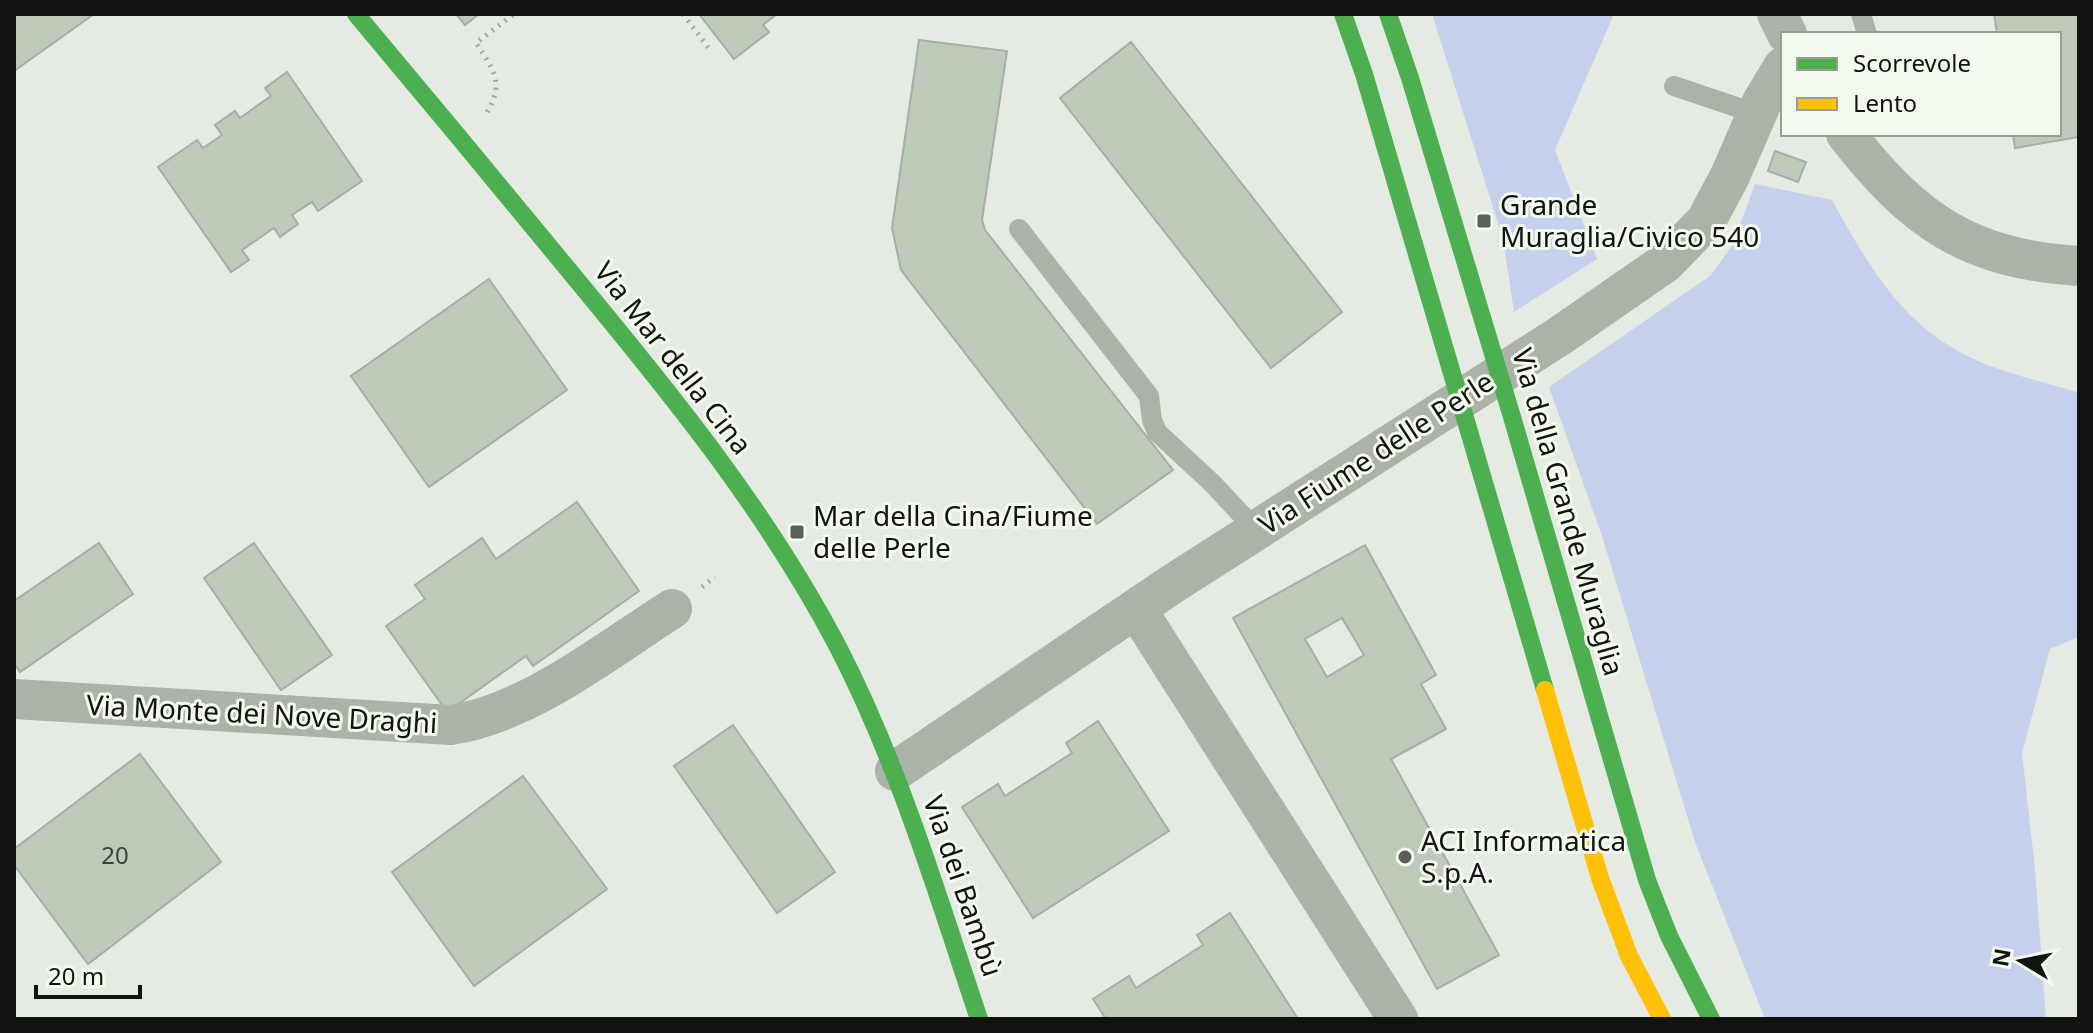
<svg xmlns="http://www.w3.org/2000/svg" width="2093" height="1033" viewBox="0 0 2093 1033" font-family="'Noto Sans',sans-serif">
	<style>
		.green { fill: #c6d0ec }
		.building { fill: #becab9; stroke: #a8aca7; stroke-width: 2; fill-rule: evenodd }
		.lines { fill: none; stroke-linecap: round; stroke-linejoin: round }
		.path { stroke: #a4a9a2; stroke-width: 5; stroke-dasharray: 2 6; stroke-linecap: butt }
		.lane { stroke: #abb2a8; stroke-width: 20 }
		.street { stroke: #abb2a8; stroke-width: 40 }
		.fast { stroke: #4caf50; stroke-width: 18 }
		.slow { stroke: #ffc107; stroke-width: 18 }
		.poi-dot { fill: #5b5e59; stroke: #f1faed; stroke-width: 3 }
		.labels { text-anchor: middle; stroke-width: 6; stroke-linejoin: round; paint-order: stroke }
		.number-label { font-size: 24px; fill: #3c413a }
		.poi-label { font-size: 28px; fill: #10130f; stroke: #f1faed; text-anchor: start }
		.street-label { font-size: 28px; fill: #10130f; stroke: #f1faed }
	</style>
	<rect width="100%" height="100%" fill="#e5eae3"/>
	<!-- green -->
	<g class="green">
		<path d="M1432 14H1614L1555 150 1597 259 1514 312 1503 239Z"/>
		<path d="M1755 184 1832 200C1870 268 1903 328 1978 361 2010 375 2046 382 2079 393V637L2050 649 2022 753 2035 869 2046 1019H1765L1695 842 1602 536 1549 387 1710 276 1732 246Z"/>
	</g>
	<!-- building -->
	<g class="building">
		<path d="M14 14H94L14 71Z"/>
		<path d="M456 14H479L465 25Z"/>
		<path d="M699 14H777L763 25 769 32 734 59Z"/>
		<path d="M1994 14H2079V137L2015 148 2013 134H2059V34H1997Z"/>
		<path d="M919 40 1007 51 982 220 985 230 1173 470 1097 524 901 270 892 228Z"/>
		<path d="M1131 42 1342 312 1271 368 1060 98Z"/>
		<path d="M287 72 362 181 318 211 312 202 292 215 298 224 280 237 274 228 242 250 249 260 231 272 158 167 197 140 203 148 222 135 215 125 235 111 240 118 271 96 265 88Z"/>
		<path d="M1775 151 1806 162 1798 182 1768 171Z"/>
		<path d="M489 279 567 390 429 487 351 376Z"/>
		<path d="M577 502 639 591 533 666 526 656 447 712 386 626 425 599 415 585 482 538 496 559Z"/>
		<path d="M99 543 133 594 20 672 14 663V601Z"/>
		<path d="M254 543 332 655 281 690 204 578Z"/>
		<path d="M1365 545 1436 675 1421 684 1446 729 1391 759 1499 955 1437 989 1233 618ZM1342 618 1364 655 1327 677 1305 639Z"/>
		<path d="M1098 721 1169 831 1033 918 962 807 998 784 1005 796 1072 753 1066 743Z"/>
		<path d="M733 725 835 872 777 913 674 766Z"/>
		<path d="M140 754 221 862 88 964 14 865V849Z"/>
		<path d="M523 776 607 889 474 986 392 872Z"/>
		<path d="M1230 913 1298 1019H1106L1093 999 1129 976 1136 988 1203 945 1197 935Z"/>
	</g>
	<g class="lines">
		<!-- path -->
		<g class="path">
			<path d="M683 14 710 50"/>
			<path d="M487 112C505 83 493 69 476 43L514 14"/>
			<path d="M702 587 715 577"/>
		</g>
		<!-- lane -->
		<g class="lane">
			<path d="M1861 14 1867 34"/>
			<path d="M1674 86 1757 114"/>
			<path d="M1019 229 1149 396 1152 420 1157 432 1212 483 1256 530"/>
		</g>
		<!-- street -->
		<g class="street">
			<path d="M1777 14 1787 34"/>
			<path d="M1846 134C1914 221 1968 259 2079 266"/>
			<path d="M1137 610 1398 1019"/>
			<path d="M14 699 451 725C529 713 606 651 672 609"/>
			<path d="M895 771 1174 583 1561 335 1665 263 1706 221 1730 176 1762 102 1783 67"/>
		</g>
		<!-- fast -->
		<g class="fast">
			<path d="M356 14C430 102 503 190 576 279 672 395 768 513 838 647 899 765 937 894 979 1019"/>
			<path d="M1343 14 1364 74 1545 690"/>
			<path d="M1388 14 1410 78 1512 417 1647 880 1669 936 1711 1019"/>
		</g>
		<!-- slow -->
		<path class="slow" d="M1545 690 1600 878 1629 956 1662 1019"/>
	</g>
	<!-- markers -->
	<g class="poi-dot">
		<rect x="1476" y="213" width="16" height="16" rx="4"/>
		<rect x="789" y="524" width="16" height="16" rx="4"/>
		<circle cx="1405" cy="857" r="8"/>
	</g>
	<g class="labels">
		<!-- number labels -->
		<g class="number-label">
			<text x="115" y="864">20</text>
		</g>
		<!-- poi labels -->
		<g class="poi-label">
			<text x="1500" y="215">Grande<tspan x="1500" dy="32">Muraglia/Civico 540</tspan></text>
			<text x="813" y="526">Mar della Cina/Fiume<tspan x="813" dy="32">delle Perle</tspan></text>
			<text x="1421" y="851">ACI Informatica<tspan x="1421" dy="32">S.p.A.</tspan></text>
		</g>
		<!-- street labels -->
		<g class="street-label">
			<text transform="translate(673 358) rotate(52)" y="10">Via Mar della Cina</text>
			<text transform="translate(1376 453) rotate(-33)" y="10">Via Fiume delle Perle</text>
			<text transform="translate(1568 512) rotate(74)" y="10">Via della Grande Muraglia</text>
			<text transform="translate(262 714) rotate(3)" y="10">Via Monte dei Nove Draghi</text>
			<text transform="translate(963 886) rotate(71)" y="10">Via dei Bambù</text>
		</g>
	</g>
	<!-- border -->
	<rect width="2093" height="1033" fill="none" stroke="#10130f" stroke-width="32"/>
	<!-- legend -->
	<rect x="1781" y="32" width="280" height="104" fill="#f1faed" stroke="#979e94" stroke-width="2"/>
	<rect x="1797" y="58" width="40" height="12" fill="#4caf50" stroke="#979e94" stroke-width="2"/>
	<text x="1853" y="72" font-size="24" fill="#10130f">Scorrevole</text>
	<rect x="1797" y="98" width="40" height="12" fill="#ffc107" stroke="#979e94" stroke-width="2"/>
	<text x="1853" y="112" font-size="24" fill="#10130f">Lento</text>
	<!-- north arrow -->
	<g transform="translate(2021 961) rotate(280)" stroke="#f1faed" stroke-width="6" paint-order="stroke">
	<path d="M0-6L14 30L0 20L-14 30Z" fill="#10130f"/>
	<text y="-12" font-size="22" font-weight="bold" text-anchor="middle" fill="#10130f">N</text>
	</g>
	<!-- scale -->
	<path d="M36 985v12h104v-12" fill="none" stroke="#10130f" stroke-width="4"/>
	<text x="48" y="985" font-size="24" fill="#10130f" stroke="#f1faed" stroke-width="6" paint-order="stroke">20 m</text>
</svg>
